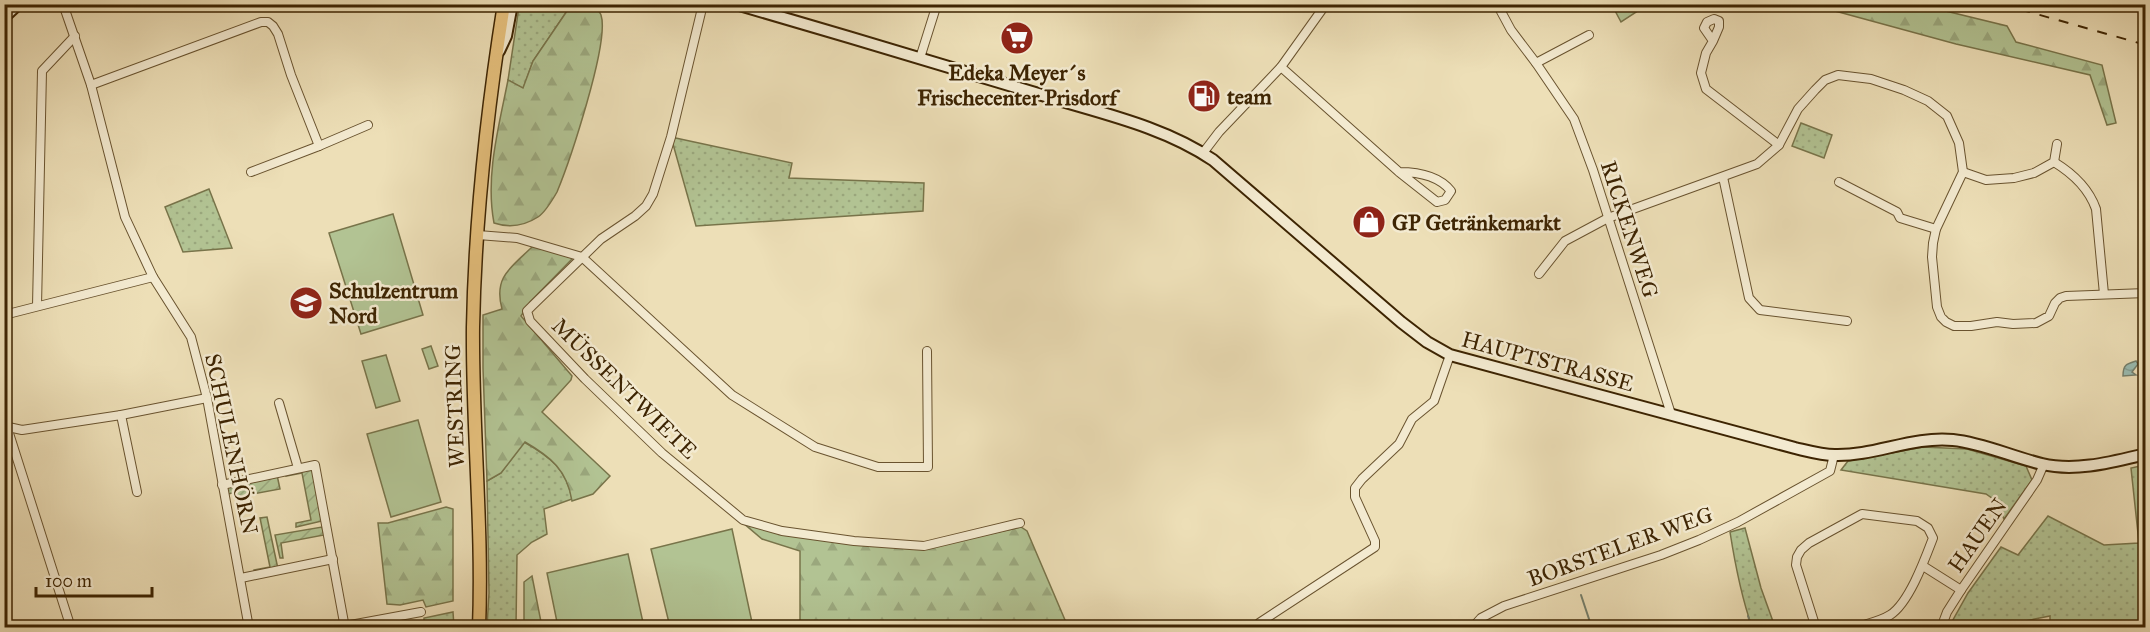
<svg xmlns="http://www.w3.org/2000/svg" width="2150" height="632" viewBox="0 0 2150 632" font-family="'IM FELL Great Primer',serif">
	<style>
		.grass { fill: url(#grass-dots); stroke: #78744a; stroke-width: 1.5 }
		.forest { fill: url(#forest-firs); stroke: #78744a; stroke-width: 1.5 }
		.garden { fill: url(#garden-furrows); stroke: #78744a; stroke-width: 1.5 }
		.pitch { fill: #b2c393; stroke: #78744a; stroke-width: 1.5 }
		.water { fill: url(#water-waves); stroke: #747f6c; stroke-width: 1.5 }
		.lines { fill: none; stroke-linecap: round; stroke-linejoin: round }
		.stream { stroke: #747f6c; stroke-width: 2 }
		.minor-casing { stroke: #69532f; stroke-width: 10 }
		.secondary-casing { stroke: #3d2402; stroke-width: 14 }
		.primary-casing { stroke: #3d2402; stroke-width: 15 }
		.minor { stroke: #f3ead0; stroke-width: 8 }
		.secondary { stroke: #f3ead0; stroke-width: 10 }
		.primary { stroke: #e6c07c; stroke-width: 12 }
		.rail { stroke: #3d2402; stroke-width: 2; stroke-dasharray: 10 10; stroke-linecap: butt }
		.labels { text-anchor: middle; stroke-width: 5; stroke-linejoin: round; paint-order: stroke }
		.poi-label { font-size: 22px; font-weight: bold; fill: #3d2402; stroke: #f3ead0; text-anchor: start }
		.street-label { font-size: 22px; fill: #3d2402; stroke: #f3ead0 }
	</style>
	<defs>
		<pattern id="grass-dots" width="8" height="8" patternUnits="userSpaceOnUse" patternTransform="scale(1.5)"><rect width="8" height="8" fill="#b2c393"/><path d="M2 2h.1M6 6h.1" fill="none" stroke="#9aa77d" stroke-width="1.8" stroke-linecap="round"/></pattern>
		<pattern id="forest-firs" width="22" height="20" patternUnits="userSpaceOnUse" patternTransform="scale(1.5)"><rect width="22" height="20" fill="#b2c393"/><path d="M5 1l3.5 6h-7zM16 11l3.5 6h-7z" fill="#9aa77d"/></pattern>
		<pattern id="garden-furrows" width="10" height="10" patternUnits="userSpaceOnUse" patternTransform="scale(1.5)"><rect width="10" height="10" fill="#b2c393"/><path d="M-1 1l2-2M0 10L10 0M9 11l2-2" fill="none" stroke="#9aa77d"/></pattern>
		<pattern id="water-waves" width="16" height="10" patternUnits="userSpaceOnUse" patternTransform="scale(1.5)"><rect width="16" height="10" fill="#99bcb2"/><path d="M0 5q4-4 8 0t8 0" fill="none" stroke="#85a197"/></pattern>
	</defs>
	<rect width="100%" height="100%" fill="#eddfb7"/>
	<filter id="stains"><feTurbulence type="fractalNoise" baseFrequency=".00333" numOctaves="4"/><feColorMatrix values="0 0 0 0 .2 0 0 0 0 .09 0 0 0 0 .02 0 0 0 .5 -.17"/></filter>
	<radialGradient id="worn" r=".72"><stop offset=".6" stop-color="#630" stop-opacity="0"/><stop offset="1" stop-color="#630" stop-opacity=".3"/></radialGradient>
	<!-- grass -->
	<g class="grass">
		<path d="M522 4 574 5 567 11 533 61 523 89 508 80 519 7Z"/>
		<path d="M1801 123 1832 135 1824 158 1792 146Z"/>
		<path d="M671 137 792 163 789 178 924 183 923 211 696 226Z"/>
		<path d="M209 189 232 248 183 252 165 207Z"/>
		<path d="M524 442C549 456 567 469 572 499L544 509 547 534 532 542 517 555 516 627H487L489 593 487 481 501 473Z"/>
		<path d="M1923 447 1967 449 2026 466 2032 480 2004 519 1996 501 1986 494 1841 470 1848 461Z"/>
		<path d="M2145 465V627H2050V616L1995 627H1949L1968 593 2001 547 2018 555 2048 516 2104 545 2139 543 2131 468Z"/>
		<path d="M1745 528 1761 588 1775 627H1752C1741 596 1735 564 1730 532Z"/>
		<path d="M453 612 454 627H424V618Z"/>
	</g>
	<!-- forest -->
	<g class="forest">
		<path d="M574 5H593C595 7 600 12 601 15 610 42 569 163 557 192 553 199 544 213 538 217 524 226 509 228 494 223 485 176 499 126 508 80L523 88 533 61 567 11Z"/>
		<path d="M1612 5H1647L1621 22Z"/>
		<path d="M1813 5H1921L2007 26 2016 42 2102 65 2116 123 2107 125 2090 75 1956 44Z"/>
		<path d="M533 246 573 258 530 302 521 316 572 376 571 380 542 412 610 476 593 494 572 501C567 470 551 457 525 442L501 473 487 481 483 368V315L502 309C493 276 512 267 533 246Z"/>
		<path d="M446 507 453 509V601L426 607 423 600 400 605 387 604 378 523H388Z"/>
		<path d="M742 522 924 548 1021 527 1027 531 1068 627H800V551L762 539Z"/>
		<path d="M532 576 542 627H524V582Z"/>
	</g>
	<!-- garden -->
	<g class="garden">
		<path d="M310 468 313 471 322 521 296 527V523L311 520 302 473 286 476V473Z"/>
		<path d="M277 475 280 489 237 497 236 492 228 494 227 487Z"/>
		<path d="M267 517 278 569 255 574 254 570 270 567 260 518Z"/>
		<path d="M322 527 324 535 281 543 283 558H280L275 535Z"/>
	</g>
	<!-- pitch -->
	<g class="pitch">
		<path d="M393 214 423 315 361 334 329 233Z"/>
		<path d="M431 346 438 366 429 369 422 349Z"/>
		<path d="M386 355 400 401 376 408 362 361Z"/>
		<path d="M418 420 441 502 391 517 367 434Z"/>
		<path d="M732 529 753 627H670L651 549Z"/>
		<path d="M628 554 644 627H558L547 573Z"/>
	</g>
	<!-- water -->
	<path class="water" d="M2136 361 2138 364 2132 372 2136 375 2123 376C2123 365 2126 364 2136 361Z"/>
	<g class="lines">
		<!-- stream -->
		<g class="stream">
			<path d="M1581 595 1592 628"/>
			<path d="M1748 616 1752 628"/>
		</g>
		<defs>
			<g id="minor">
				<path d="M63 4 91 85 125 217 153 277 191 337 207 398 249 628"/>
				<path d="M703 4 671 137 653 194 646 206 635 216 601 239 532 306 527 311 530 321 585 379 662 453 743 520 782 531 854 541 924 546 1020 523"/>
				<path d="M1497 4 1511 30 1536 63 1574 119 1593 170 1671 414"/>
				<path d="M1713 41 1719 27V21L1714 19 1707 22 1704 28 1713 41 1706 53 1701 73 1706 89 1779 145"/>
				<path d="M920 58 937 4"/>
				<path d="M1536 63 1589 35"/>
				<path d="M1281 67 1399 172 1437 202 1445 200 1451 191C1439 176 1417 172 1399 172"/>
				<path d="M91 85 261 22H268L273 26 278 34 291 75 319 146 368 125"/>
				<path d="M1203 153 1219 132 1281 67 1326 4"/>
				<path d="M2054 162C2072 173 2089 189 2096 209L2104 294"/>
				<path d="M251 172 319 146"/>
				<path d="M1963 172 1986 180 2014 178 2034 173 2054 162 2057 144"/>
				<path d="M1723 177 1749 298 1760 310 1847 321"/>
				<path d="M1839 182 1897 212 1900 218 1936 229"/>
				<path d="M478 235 517 238 582 257 732 395 815 447 878 467H928L927 351"/>
				<path d="M1539 274 1565 241 1608 218 1757 164 1779 145 1798 109 1815 90 1825 80 1838 75 1871 79 1904 90 1928 101 1947 116 1959 143 1963 172 1936 229 1933 243 1932 257 1937 307 1941 317 1946 322 1954 326H1971L1997 322 2013 324 2036 323 2049 316 2055 303 2060 298 2066 296 2146 293"/>
				<path d="M37 306 42 71 75 36"/>
				<path d="M4 315 153 277"/>
				<path d="M279 403 298 468"/>
				<path d="M121 415 137 492"/>
				<path d="M4 426 22 430 121 415 207 398"/>
				<path d="M7 427 71 628"/>
				<path d="M222 485 315 465 345 628"/>
				<path d="M1923 566 1961 590"/>
				<path d="M241 578 333 559"/>
				<path d="M345 626 421 612"/>
				<path d="M1259 628V623L1375 547V541L1355 497V488L1362 479 1399 444 1412 419 1434 401 1450 355"/>
				<path d="M1472 628 1481 618 1504 606 1661 555 1699 540 1738 522 1830 471 1834 455"/>
				<path d="M1816 628 1796 565 1797 557 1801 550 1809 543 1862 514 1917 521 1928 528 1933 538C1925 559 1909 603 1890 615 1879 622 1865 624 1854 628"/>
				<path d="M1941 628 1947 612 1961 590 2037 480 2044 464"/>
			</g>
			<g id="secondary">
				<path d="M736 4C838 34 941 64 1042 95 1100 113 1163 126 1213 160L1401 322 1427 342 1450 355 1795 448C1808 451 1822 455 1835 455 1875 456 1912 436 1953 440 1983 443 2012 457 2042 464 2076 472 2112 462 2146 454"/>
				<path d="M4 17 18 4"/>
				<path d="M499 51 506 36 512 4"/>
			</g>
			<path id="primary" d="M479 628C483 527 472 427 473 327 475 219 487 111 504 4"/>
		</defs>
		<!-- minor casing -->
		<use href="#minor" class="minor-casing"/>
		<!-- secondary casing -->
		<use href="#secondary" class="secondary-casing"/>
		<!-- primary casing -->
		<use href="#primary" class="primary-casing"/>
		<!-- minor -->
		<use href="#minor" class="minor"/>
		<!-- secondary -->
		<use href="#secondary" class="secondary"/>
		<!-- primary -->
		<use href="#primary" class="primary"/>
		<!-- rail -->
		<path class="rail" d="M2001 4 2146 45"/>
	</g>
	<!-- icons -->
	<defs>
		<symbol id="supermarket-disc" viewBox="-11 -11 22 22"><circle r="9.5" fill="#8f2418" stroke="#f3ead0"/><path d="M-6-5.5h2.5l.6 2H6L4.5 2H-2.5L-4.4-4H-6ZM-1.5 3.2a1.3 1.3 0 1 0 .1 0ZM3 3.2a1.3 1.3 0 1 0 .1 0Z" fill="#fff"/></symbol>
		<symbol id="fuel-disc" viewBox="-11 -11 22 22"><circle r="9.5" fill="#8f2418" stroke="#f3ead0"/><path d="M-5.5-6h7V0h2V4h1.3V-2.5L3-4.5l.8-.8L6-3V5H2.5V1h-1V6h-7ZM-4.2-4.7v3.2H.2V-4.7Z" fill="#fff"/></symbol>
		<symbol id="shop-disc" viewBox="-11 -11 22 22"><circle r="9.5" fill="#8f2418" stroke="#f3ead0"/><path d="M-5-2.5h2.3a2.7 3.5 0 0 1 5.4 0H5L5.5 6h-11ZM-1.5-2.5h3a1.5 2.3 0 0 0-3 0Z" fill="#fff"/></symbol>
		<symbol id="school-disc" viewBox="-11 -11 22 22"><circle r="9.5" fill="#8f2418" stroke="#f3ead0"/><path d="M0-5L7-2L0 1L-7-2ZM-4 1L0 2.5L4 1V4Q0 6-4 4Z" fill="#fff"/></symbol>
	</defs>
	<g fill-rule="evenodd">
		<use href="#supermarket-disc" x="998" y="19" width="38" height="38"/>
		<use href="#fuel-disc" x="1185" y="77" width="38" height="38"/>
		<use href="#shop-disc" x="1350" y="203" width="38" height="38"/>
		<use href="#school-disc" x="287" y="284" width="38" height="38"/>
	</g>
	<g class="labels">
		<!-- poi labels -->
		<g class="poi-label">
			<text x="1017" y="80" text-anchor="middle">Edeka Meyer´s<tspan x="1017" dy="25">Frischecenter Prisdorf</tspan></text>
			<text x="1227" y="104">team</text>
			<text x="1392" y="230">GP Getränkemarkt</text>
			<text x="329" y="298">Schulzentrum<tspan x="329" dy="25">Nord</tspan></text>
		</g>
		<!-- street labels -->
		<g class="street-label">
			<text transform="translate(1630 229) rotate(72)" y="8">RICKENWEG</text>
			<text transform="translate(1548 361) rotate(15)" y="8">HAUPTSTRASSE</text>
			<text transform="translate(625 388) rotate(44)" y="8">MÜSSENTWIETE</text>
			<text transform="translate(454 406) rotate(-92)" y="8">WESTRING</text>
			<text transform="translate(232 444) rotate(78)" y="8">SCHULENHÖRN</text>
			<text transform="translate(1977 535) rotate(-55)" y="8">HAUEN</text>
			<text transform="translate(1620 546) rotate(-20)" y="8">BORSTELER WEG</text>
		</g>
	</g>
	<!-- margin -->
	<rect width="2150" height="632" fill="none" stroke="#eddfb7" stroke-width="24"/>
	<rect x="6" y="6" width="2138" height="620" fill="none" stroke="#3d2402" stroke-width="3"/>
	<rect x="12" y="12" width="2126" height="608" fill="none" stroke="#3d2402" stroke-width="1.5"/>
	<!-- scale -->
	<path d="M36 587v9h116v-9" fill="none" stroke="#3d2402" stroke-width="3"/>
	<text x="45" y="587" font-size="18" fill="#3d2402" stroke="#f3ead0" stroke-width="4.5" paint-order="stroke">100 m</text>
	<rect width="100%" height="100%" filter="url(#stains)"/>
	<rect width="100%" height="100%" fill="url(#worn)"/>
</svg>
